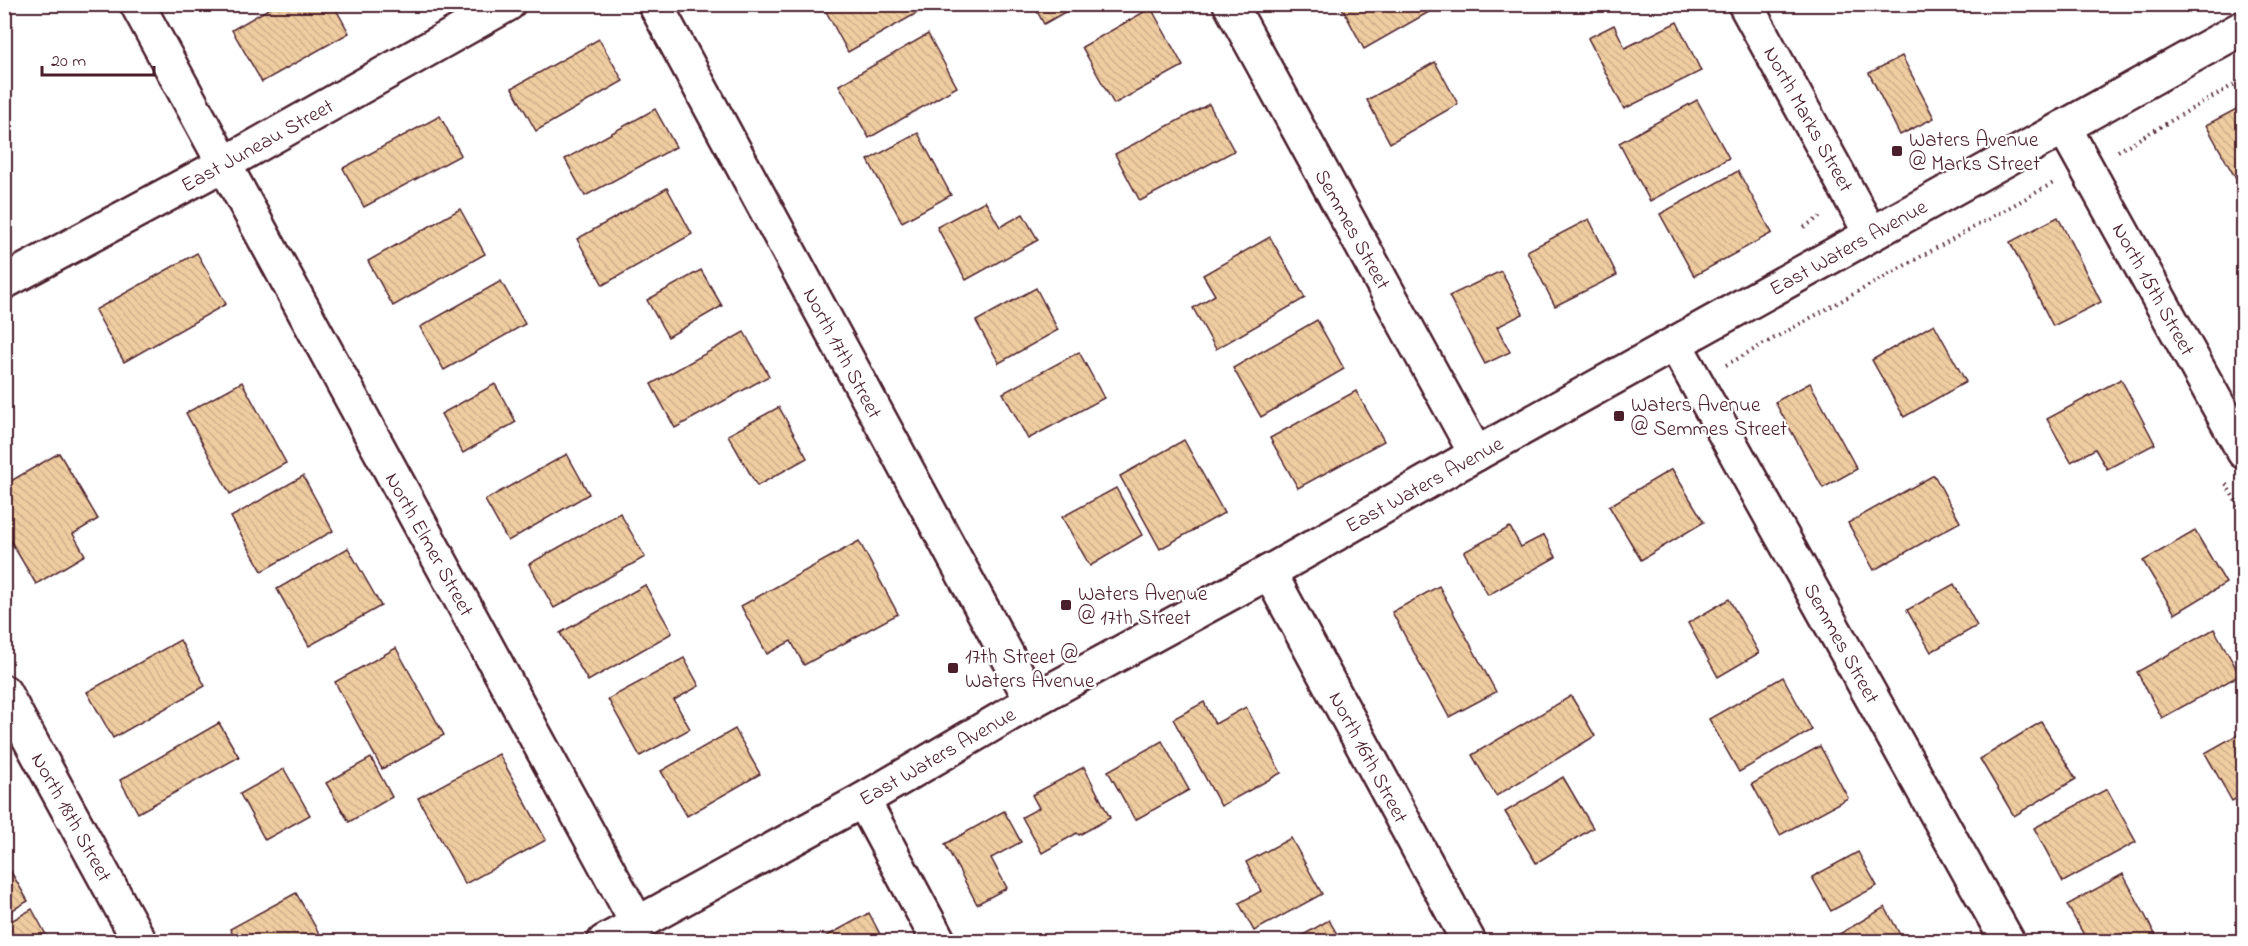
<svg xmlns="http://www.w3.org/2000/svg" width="2248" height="946" viewBox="0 0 2248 946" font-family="'Indie Flower',sans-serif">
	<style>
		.building { fill: url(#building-back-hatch); stroke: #4a1f2b; stroke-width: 1.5 }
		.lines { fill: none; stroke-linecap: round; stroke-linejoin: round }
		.minor-casing { stroke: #4a1f2b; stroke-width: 38 }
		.tertiary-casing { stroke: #4a1f2b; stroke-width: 38 }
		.path { stroke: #4a1f2b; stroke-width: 4; stroke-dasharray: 1.5 4.5; stroke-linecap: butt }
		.minor { stroke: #fff; stroke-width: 33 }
		.tertiary { stroke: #fff; stroke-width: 33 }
		.poi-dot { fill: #4a1f2b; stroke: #fff; stroke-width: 2 }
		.labels { text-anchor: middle; stroke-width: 4.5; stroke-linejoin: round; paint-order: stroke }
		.street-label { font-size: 21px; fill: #4a1f2b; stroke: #fff }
		.poi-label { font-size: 21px; fill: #4a1f2b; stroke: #fff; text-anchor: start }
	</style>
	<defs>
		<pattern id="building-back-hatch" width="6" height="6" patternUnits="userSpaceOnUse" patternTransform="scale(1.5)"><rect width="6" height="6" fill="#f0cda1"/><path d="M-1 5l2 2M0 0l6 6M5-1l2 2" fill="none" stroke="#cfb08b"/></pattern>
	</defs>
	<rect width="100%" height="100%" fill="#fff"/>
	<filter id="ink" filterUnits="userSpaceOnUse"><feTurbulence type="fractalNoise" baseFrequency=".0167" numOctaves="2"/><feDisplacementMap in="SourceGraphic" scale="12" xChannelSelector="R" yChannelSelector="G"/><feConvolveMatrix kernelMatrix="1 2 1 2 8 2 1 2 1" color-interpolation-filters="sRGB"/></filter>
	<g filter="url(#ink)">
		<!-- building -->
		<g class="building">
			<path d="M277 4H333L349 33 262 82 232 30Z"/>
			<path d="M822 4H933L848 52Z"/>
			<path d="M1033 4H1079L1044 24Z"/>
			<path d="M1340 4H1443L1364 49Z"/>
			<path d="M1151 8 1183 66 1114 104 1082 47Z"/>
			<path d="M1677 22 1701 71 1624 109 1588 38 1614 25 1625 48Z"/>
			<path d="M928 34 957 87 869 138 839 85Z"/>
			<path d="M599 39 623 81 536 131 512 88Z"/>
			<path d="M1902 56 1934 118 1900 135 1869 73Z"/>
			<path d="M1435 62 1458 104 1390 143 1367 100Z"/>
			<path d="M1697 100 1729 158 1650 201 1619 143Z"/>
			<path d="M1209 104 1234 151 1140 201 1115 154Z"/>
			<path d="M2244 105V175L2236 179 2206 125Z"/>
			<path d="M655 109 676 147 585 196 565 159Z"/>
			<path d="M440 116 461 155 364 207 343 168Z"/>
			<path d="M918 133 951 195 902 222 868 160Z"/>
			<path d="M1738 171 1772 233 1694 276 1660 214Z"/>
			<path d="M667 188 692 234 603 285 577 239Z"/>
			<path d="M985 201 1000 227 1023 214 1038 240 966 280 937 227Z"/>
			<path d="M460 209 485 254 393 306 368 261Z"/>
			<path d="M2058 217 2101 302 2053 326 2010 242Z"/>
			<path d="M1589 219 1617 275 1555 306 1527 251Z"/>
			<path d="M1270 237 1305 298 1216 349 1193 308 1215 295 1203 275Z"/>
			<path d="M197 253 226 304 124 362 95 310Z"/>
			<path d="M701 270 722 306 668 337 647 300Z"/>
			<path d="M1501 271 1523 314 1497 327 1510 352 1485 364 1449 296Z"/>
			<path d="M501 281 525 324 444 370 420 327Z"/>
			<path d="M1036 288 1058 330 999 363 976 321Z"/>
			<path d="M1317 320 1344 369 1261 417 1233 368Z"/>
			<path d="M1934 324 1966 382 1904 417 1872 360Z"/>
			<path d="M744 332 769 376 675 428 651 384Z"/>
			<path d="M1079 352 1104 398 1028 439 1003 393Z"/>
			<path d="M2121 379 2155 444 2107 469 2095 449 2071 462 2047 419Z"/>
			<path d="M242 382 286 463 230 494 186 413Z"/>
			<path d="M1810 383 1857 469 1823 488 1775 402Z"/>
			<path d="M495 384 516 422 463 453 441 414Z"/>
			<path d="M1356 391 1384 441 1298 488 1270 438Z"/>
			<path d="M779 407 807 458 757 486 728 435Z"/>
			<path d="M1184 440 1224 513 1160 549 1120 476Z"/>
			<path d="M59 453 98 519 73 534 85 555 36 584 4 530V485Z"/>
			<path d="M567 454 589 494 508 541 485 500Z"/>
			<path d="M1672 469 1704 522 1641 560 1609 506Z"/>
			<path d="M1934 475 1960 522 1874 570 1848 523Z"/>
			<path d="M303 476 333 531 262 571 231 517Z"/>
			<path d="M1116 488 1142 535 1090 566 1062 517Z"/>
			<path d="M620 513 645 557 554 608 529 564Z"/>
			<path d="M1510 527 1521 547 1544 535 1556 557 1488 595 1464 552Z"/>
			<path d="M2195 531 2226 583 2175 614 2143 561Z"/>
			<path d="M859 541 898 614 804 665 791 641 767 654 741 606Z"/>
			<path d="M348 548 381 606 309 646 277 589Z"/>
			<path d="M1954 584 1977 626 1931 652 1907 610Z"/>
			<path d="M645 585 672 633 588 681 560 633Z"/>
			<path d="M1439 586 1496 692 1449 717 1392 612Z"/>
			<path d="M1729 599 1759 653 1718 677 1688 623Z"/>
			<path d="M2214 629 2240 675 2162 718 2137 672Z"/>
			<path d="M180 640 205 686 113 738 87 692Z"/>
			<path d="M396 648 444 735 382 769 335 682Z"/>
			<path d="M684 658 699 686 674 700 690 729 640 756 608 699Z"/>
			<path d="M1783 677 1812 730 1739 772 1709 719Z"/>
			<path d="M1571 696 1595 736 1496 796 1472 755Z"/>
			<path d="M1204 702 1215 724 1246 707 1281 773 1221 806 1173 719Z"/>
			<path d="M2041 722 2076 779 2014 816 1980 759Z"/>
			<path d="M219 723 239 757 138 813 120 780Z"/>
			<path d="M735 729 760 774 687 816 661 771Z"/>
			<path d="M2244 731V794L2232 801 2205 753Z"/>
			<path d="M1162 741 1189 790 1135 820 1108 771Z"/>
			<path d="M1820 746 1848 798 1780 835 1752 784Z"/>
			<path d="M499 754 546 840 465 884 418 798Z"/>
			<path d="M371 758 392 797 349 822 326 783Z"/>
			<path d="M1084 767 1110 818 1079 835 1077 833 1042 853 1022 817 1039 808 1032 795Z"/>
			<path d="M284 769 310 815 265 840 240 794Z"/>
			<path d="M1563 777 1593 828 1536 863 1505 812Z"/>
			<path d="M2107 789 2136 842 2063 882 2034 828Z"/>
			<path d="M1004 811 1021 842 991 858 1007 888 977 904 945 844Z"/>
			<path d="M1291 838 1322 894 1254 931 1239 903 1261 891 1246 862Z"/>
			<path d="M1858 852 1877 886 1831 911 1812 877Z"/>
			<path d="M4 860 28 901 4 915Z"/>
			<path d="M2123 874 2156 936 2146 942H2088L2067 905Z"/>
			<path d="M296 893 324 942H237L230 929Z"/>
			<path d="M1885 907 1904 942H1826Z"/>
			<path d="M32 909 50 942H4V925Z"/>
			<path d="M869 913 884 942H816Z"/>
			<path d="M1329 920 1341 941 1352 935 1356 942H1291Z"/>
		</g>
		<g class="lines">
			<defs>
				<g id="minor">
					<path d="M137 4 637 923"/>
					<path d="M655 4 1032 701"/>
					<path d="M1230 4 1476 454"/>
					<path d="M1745 4 1871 234"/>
					<path d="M2064 127 2244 452"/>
					<path d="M4 282 224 164 508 4"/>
					<path d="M1675 344 2008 942"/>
					<path d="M1269 572 1469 942"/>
					<path d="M4 692 140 942"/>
					<path d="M863 800 939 942"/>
				</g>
				<path id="tertiary" d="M604 942 863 800 1032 701 1269 572 1476 454 2244 27"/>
			</defs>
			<!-- minor casing -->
			<use href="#minor" class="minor-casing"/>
			<!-- tertiary casing -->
			<use href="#tertiary" class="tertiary-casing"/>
			<!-- path -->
			<g class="path">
				<path d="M2118 151 2244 79"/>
				<path d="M1804 227 1820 217"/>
				<path d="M1726 365 2055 182"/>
				<path d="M2226 484 2244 516"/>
			</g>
			<!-- minor -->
			<use href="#minor" class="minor"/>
			<!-- tertiary -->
			<use href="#tertiary" class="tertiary"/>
		</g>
	</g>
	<!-- markers -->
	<g class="poi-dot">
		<rect x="1891" y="145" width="12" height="12" rx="3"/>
		<rect x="1613" y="410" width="12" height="12" rx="3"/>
		<rect x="1060" y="599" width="12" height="12" rx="3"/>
		<rect x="947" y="662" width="12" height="12" rx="3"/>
	</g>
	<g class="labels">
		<!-- street labels -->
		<g class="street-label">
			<text transform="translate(1809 119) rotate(61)" y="7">North Marks Street</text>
			<text transform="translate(257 145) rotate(-29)" y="7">East Juneau Street</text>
			<text transform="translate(1353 229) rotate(61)" y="7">Semmes Street</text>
			<text transform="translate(1848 247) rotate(-29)" y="7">East Waters Avenue</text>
			<text transform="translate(2154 289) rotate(61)" y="7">North 15th Street</text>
			<text transform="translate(843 353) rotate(62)" y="7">North 17th Street</text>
			<text transform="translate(1424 484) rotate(-29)" y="7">East Waters Avenue</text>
			<text transform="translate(430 544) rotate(61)" y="7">North Elmer Street</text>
			<text transform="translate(1842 643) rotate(61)" y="7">Semmes Street</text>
			<text transform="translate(937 756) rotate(-30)" y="7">East Waters Avenue</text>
			<text transform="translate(1369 757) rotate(62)" y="7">North 16th Street</text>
			<text transform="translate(72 817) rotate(61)" y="7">North 18th Street</text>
		</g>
		<!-- poi labels -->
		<g class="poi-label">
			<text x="1909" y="146">Waters Avenue<tspan x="1909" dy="24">@ Marks Street</tspan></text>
			<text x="1631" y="411">Waters Avenue<tspan x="1631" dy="24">@ Semmes Street</tspan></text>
			<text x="1078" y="600">Waters Avenue<tspan x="1078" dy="24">@ 17th Street</tspan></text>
			<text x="965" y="663">17th Street @<tspan x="965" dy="24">Waters Avenue</tspan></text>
		</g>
	</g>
	<!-- margin -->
	<rect width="2248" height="946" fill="none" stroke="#fff" stroke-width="24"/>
	<rect x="12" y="12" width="2224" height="922" fill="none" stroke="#4a1f2b" stroke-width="2" filter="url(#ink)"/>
	<!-- scale -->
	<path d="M42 66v9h112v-9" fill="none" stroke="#4a1f2b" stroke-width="3"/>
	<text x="51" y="66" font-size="18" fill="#4a1f2b" stroke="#ffffff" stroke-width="4.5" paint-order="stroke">20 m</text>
</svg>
